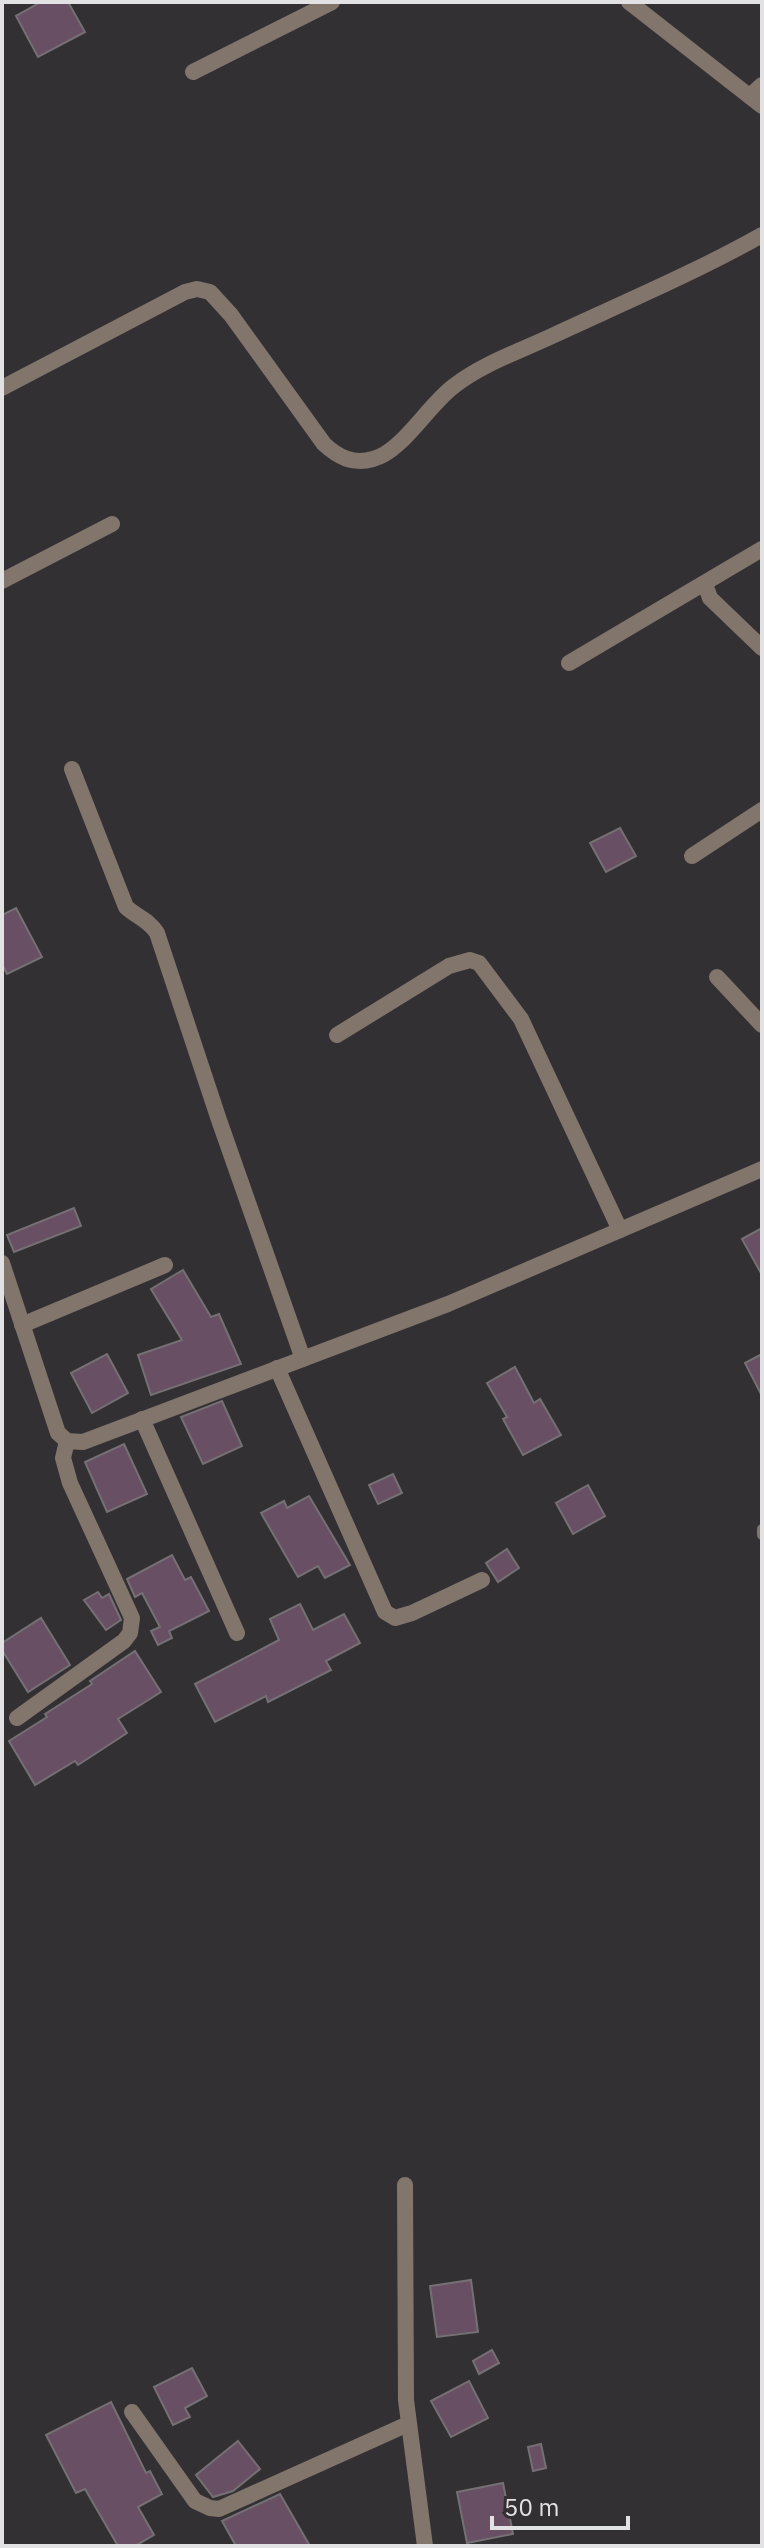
<svg xmlns="http://www.w3.org/2000/svg" width="764" height="2548" viewBox="0 0 764 2548" font-family="'IBM Plex Sans',sans-serif">
	<style>
		.building { fill: #684f64; stroke: #747073; stroke-width: 2 }
		.lines { fill: none; stroke-linecap: round; stroke-linejoin: round }
		.service { stroke: #81756c; stroke-width: 10 }
		.minor { stroke: #81756c; stroke-width: 16 }
	</style>
	<rect width="100%" height="100%" fill="#333033"/>
	<!-- building -->
	<g class="building">
		<path d="M41 2H68L85 32 38 57 16 16Z"/>
		<path d="M620 828 636 856 606 872 590 843Z"/>
		<path d="M16 908 42 957 7 974 2 964V915Z"/>
		<path d="M74 1208 81 1226 14 1252 7 1235Z"/>
		<path d="M762 1228V1275L742 1239Z"/>
		<path d="M183 1270 211 1317 219 1314 241 1364 151 1395 138 1355 182 1340 151 1289Z"/>
		<path d="M107 1354 128 1393 92 1413 71 1373Z"/>
		<path d="M762 1354V1396L745 1363Z"/>
		<path d="M515 1367 534 1403 540 1399 561 1435 523 1455 503 1419 507 1417 487 1383Z"/>
		<path d="M222 1401 242 1446 203 1464 181 1417Z"/>
		<path d="M124 1444 147 1494 107 1512 85 1462Z"/>
		<path d="M393 1474 402 1493 378 1504 369 1485Z"/>
		<path d="M588 1485 605 1516 573 1534 556 1503Z"/>
		<path d="M309 1496 350 1565 325 1578 318 1566 298 1577 261 1513 284 1501 287 1508Z"/>
		<path d="M507 1549 519 1568 498 1582 486 1563Z"/>
		<path d="M172 1555 185 1580 191 1577 209 1611 169 1631 172 1638 158 1645 151 1631 160 1627 142 1593 135 1597 127 1579Z"/>
		<path d="M98 1592 102 1598 109 1594 121 1620 106 1630 84 1600Z"/>
		<path d="M300 1604 313 1630 344 1614 360 1643 326 1661 331 1670 268 1702 266 1696 215 1722 195 1684 279 1640 270 1619Z"/>
		<path d="M41 1618 70 1665 28 1692 2 1650V1643Z"/>
		<path d="M135 1651 161 1692 118 1719 127 1733 78 1765 75 1761 35 1785 9 1741 47 1717 45 1714 92 1684 90 1681Z"/>
		<path d="M471 2280 478 2332 437 2337 430 2286Z"/>
		<path d="M492 2350 499 2363 479 2374 473 2361Z"/>
		<path d="M192 2368 207 2396 185 2408 190 2417 173 2425 154 2387Z"/>
		<path d="M469 2381 488 2418 451 2437 431 2401Z"/>
		<path d="M111 2402 146 2473 150 2471 162 2494 138 2507 154 2535 135 2546H118L85 2489 76 2493 46 2435Z"/>
		<path d="M238 2441 260 2469 233 2491 213 2497 196 2475Z"/>
		<path d="M541 2444 546 2468 533 2471 528 2447Z"/>
		<path d="M503 2483 513 2534 467 2543 457 2492Z"/>
		<path d="M280 2494 310 2546H236L222 2521Z"/>
	</g>
	<g class="lines">
		<!-- service -->
		<path class="service" d="M762 1529V1535"/>
		<!-- minor -->
		<g class="minor">
			<path d="M629 2 762 106"/>
			<path d="M193 72 332 2"/>
			<path d="M750 96 762 85"/>
			<path d="M2 388 185 292 197 289 210 292 231 315 324 444C338 457 353 465 373 459 402 452 428 405 454 386 482 364 520 351 552 336 623 303 694 273 762 235"/>
			<path d="M2 581 112 524"/>
			<path d="M705 584 710 598 762 648"/>
			<path d="M569 663 762 549"/>
			<path d="M72 769 126 907C137 917 149 920 157 933L219 1120 303 1359"/>
			<path d="M692 856 762 810"/>
			<path d="M717 977 762 1025"/>
			<path d="M337 1035 449 966 470 960 479 963 521 1019 620 1230"/>
			<path d="M2 1263 58 1433 67 1441 83 1442 448 1304 762 1169"/>
			<path d="M22 1325 165 1265"/>
			<path d="M277 1368 385 1612 395 1618 412 1613 482 1580"/>
			<path d="M142 1419 237 1633"/>
			<path d="M17 1718 124 1641 130 1633 132 1618 70 1483 63 1458 67 1441"/>
			<path d="M405 2185 406 2400 425 2546"/>
			<path d="M132 2412 195 2501 210 2508 219 2509 408 2424"/>
		</g>
	</g>
	<!-- border -->
	<rect width="764" height="2548" fill="none" stroke="#e2e1e3" stroke-width="8"/>
	<!-- scale -->
	<path d="M492 2516v12h136v-12" fill="none" stroke="#e2e1e3" stroke-width="4"/>
	<text x="504" y="2516" font-size="24" fill="#e2e1e3" stroke="#333033" stroke-width="6" paint-order="stroke">50 m</text>
</svg>
